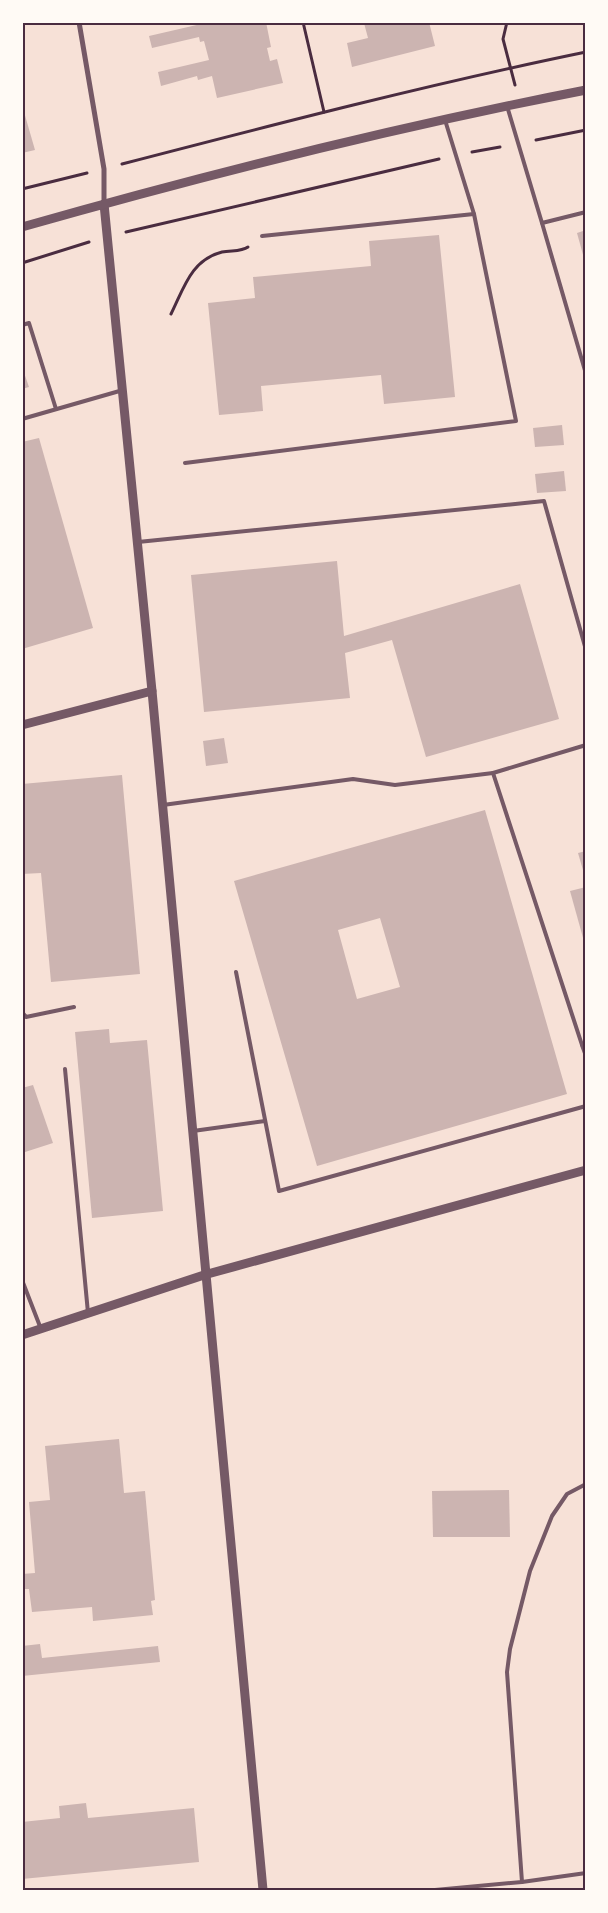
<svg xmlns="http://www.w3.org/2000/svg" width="608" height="1913" viewBox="0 0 608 1913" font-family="Merriweather,serif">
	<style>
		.building { fill: #ccb4b1; fill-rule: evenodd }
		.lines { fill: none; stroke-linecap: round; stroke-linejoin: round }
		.path { stroke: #4a2c40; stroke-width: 3 }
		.service { stroke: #755966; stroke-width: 4 }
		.minor { stroke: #755966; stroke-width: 5 }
		.tertiary { stroke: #755966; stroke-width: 9 }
		.neatline { fill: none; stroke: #4a2c40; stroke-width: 2 }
	</style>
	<rect width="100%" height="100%" fill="#f7e1d7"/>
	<!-- building -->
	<g class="building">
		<path d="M200 22H266L271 47 267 48 270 61 277 59 283 83 217 98 212 76 198 80 197 76 161 86 158 72 209 60 204 41 200 42 199 37 152 48 149 36 201 24Z"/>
		<path d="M429 22 435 46 352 67 347 43 368 38 364 23Z"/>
		<path d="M22 105 35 150 22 153Z"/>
		<path d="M586 230V262H585L577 233Z"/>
		<path d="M439 235 455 397 384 404 381 375 261 386 263 411 219 415 208 303 255 298 253 277 371 266 369 241Z"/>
		<path d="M22 367 29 387 22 389Z"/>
		<path d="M562 425 564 445 535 447 533 428Z"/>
		<path d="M39 438 93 628 22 649V442Z"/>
		<path d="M564 471 566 491 537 493 535 474Z"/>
		<path d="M337 561 344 636 520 584 559 719 426 757 392 640 345 653 350 698 204 712 191 575Z"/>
		<path d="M224 738 228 763 206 766 203 741Z"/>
		<path d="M122 775 140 974 51 982 41 873 22 874V784Z"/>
		<path d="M485 810 567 1094 317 1166 234 881ZM380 918 400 987 357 999 338 930Z"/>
		<path d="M586 851V877H585L578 853Z"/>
		<path d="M586 887V945H585L570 891Z"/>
		<path d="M109 1029 110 1043 147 1040 163 1211 92 1218 75 1032Z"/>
		<path d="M33 1085 53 1143 22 1153V1088Z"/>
		<path d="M119 1439 124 1493 145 1491 155 1600 151 1601 153 1615 93 1621 92 1607 32 1612 29 1589H22V1574L35 1573 29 1502 50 1500 45 1446Z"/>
		<path d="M509 1490 510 1537H433L432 1491Z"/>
		<path d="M40 1644 42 1658 158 1646 160 1662 22 1676V1646Z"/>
		<path d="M86 1803 88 1818 194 1808 199 1862 22 1879V1822L60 1818 59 1806Z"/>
	</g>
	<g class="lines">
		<!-- path -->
		<g class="path">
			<path d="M303 22 324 112"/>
			<path d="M507 22 503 39 515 85"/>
			<path d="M536 140 586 130"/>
			<path d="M472 152 500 147"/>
			<path d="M122 164C276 124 430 84 586 52"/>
			<path d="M22 189 87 173"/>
			<path d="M126 232 439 159"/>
			<path d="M22 263 89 242"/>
			<path d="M171 314C184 288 191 260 222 252 231 250 241 252 248 247"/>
		</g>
		<!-- service -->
		<g class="service">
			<path d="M507 106 542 223 586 212"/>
			<path d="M542 223 586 374"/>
			<path d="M262 236 474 214"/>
			<path d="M22 325 29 323 56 409"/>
			<path d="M22 419 123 390"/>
			<path d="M185 463 516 421 474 214 445 120"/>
			<path d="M138 542 544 501 586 650"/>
			<path d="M493 773 586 745"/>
			<path d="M163 805 353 779 395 785 493 773 582 1045"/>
			<path d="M236 972 279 1191 586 1106"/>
			<path d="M22 1012 26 1017 74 1007"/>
			<path d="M586 1044 582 1045 586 1056"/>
			<path d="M65 1069 88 1313"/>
			<path d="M193 1131 265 1121"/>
			<path d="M22 1280 41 1329"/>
			<path d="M522 1882 507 1672 510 1649 530 1571 552 1516 567 1494 586 1484"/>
			<path d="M435 1890 522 1882 586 1873"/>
		</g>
		<!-- minor -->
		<path class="minor" d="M79 22 104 169V204"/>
		<!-- tertiary -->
		<g class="tertiary">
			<path d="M104 204 152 691 263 1890"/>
			<path d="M22 227C208 174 396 127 586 90"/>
			<path d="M22 725 152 691"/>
			<path d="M22 1335 204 1275 586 1170"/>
		</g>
	</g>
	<!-- border -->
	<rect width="608" height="1913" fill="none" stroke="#fffaf5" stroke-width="48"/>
	<rect x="24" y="24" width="560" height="1865" class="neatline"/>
</svg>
